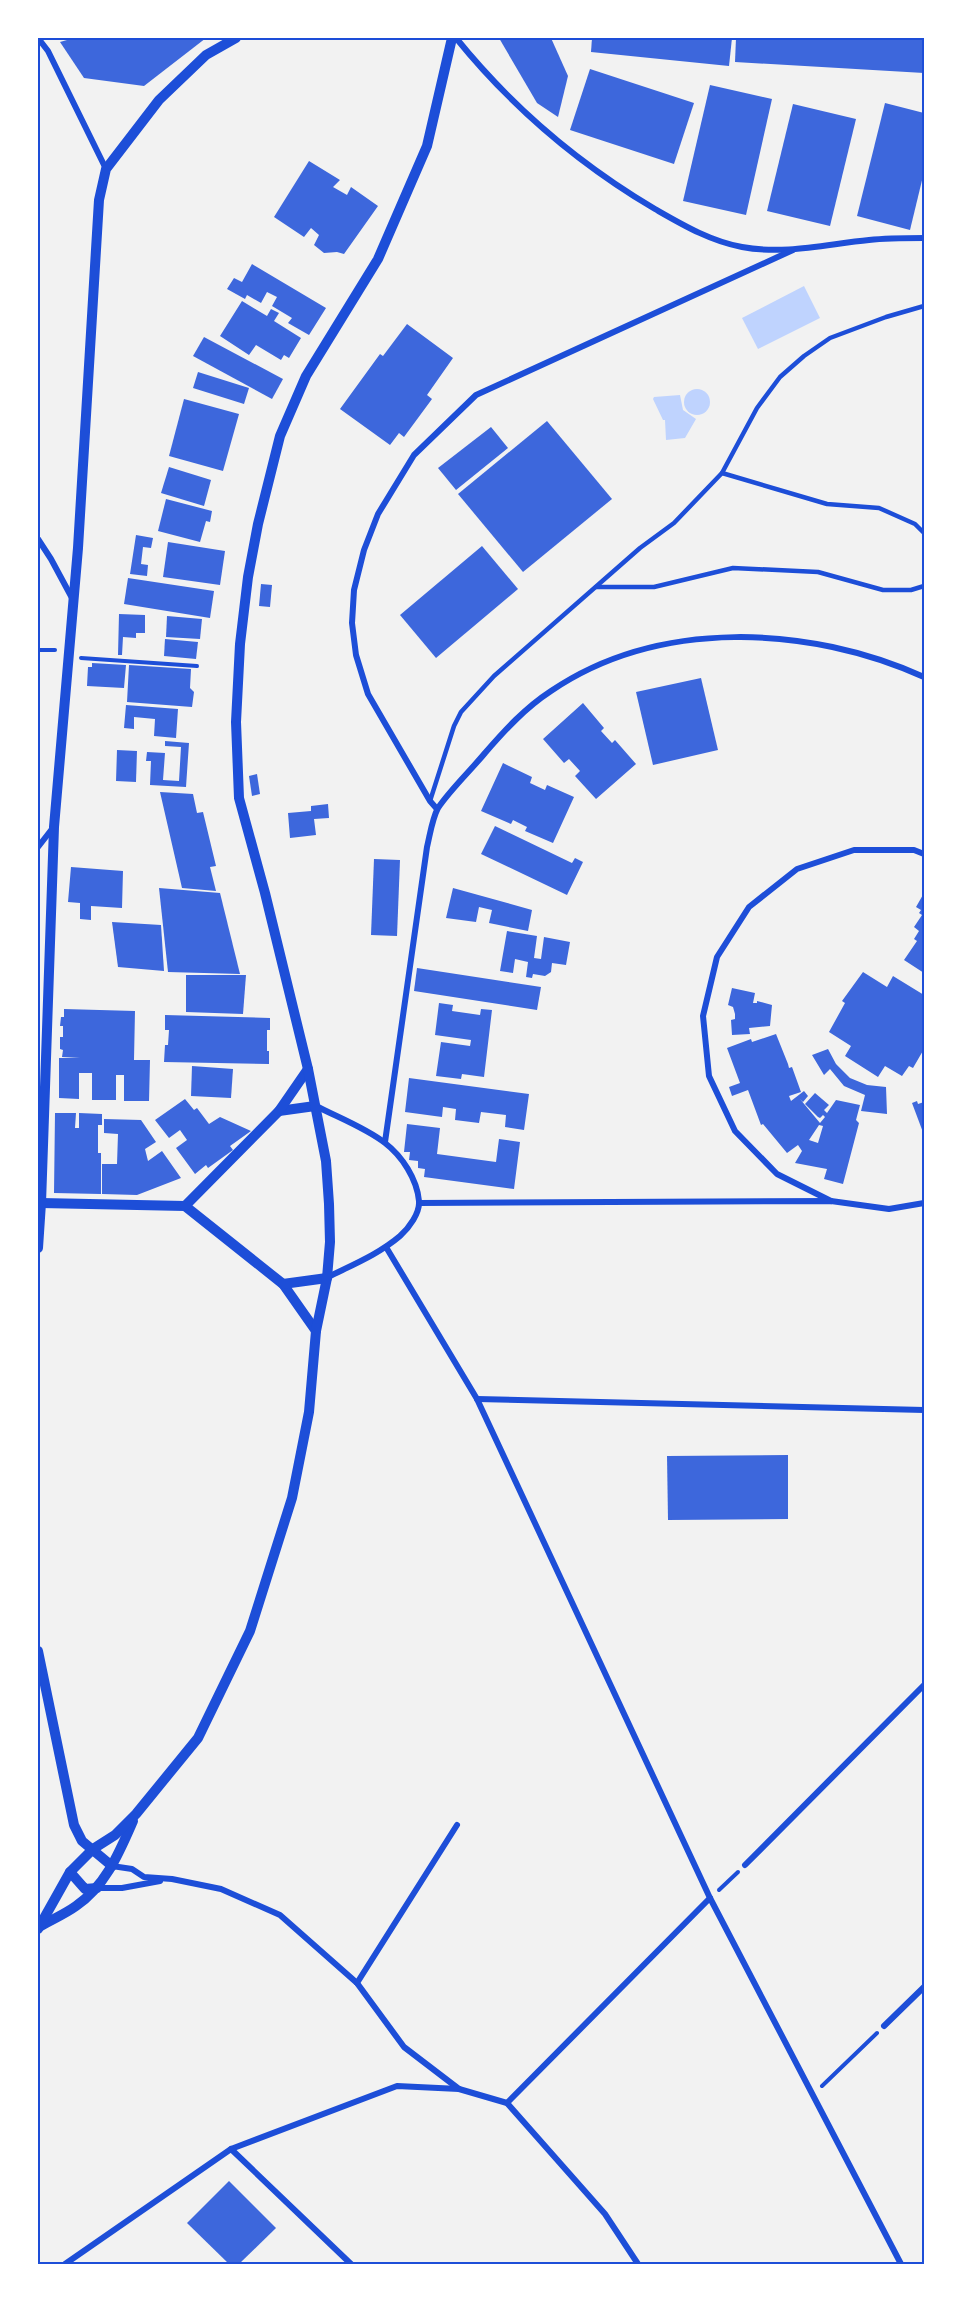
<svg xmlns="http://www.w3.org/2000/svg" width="962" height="2302" viewBox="0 0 962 2302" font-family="'Fira Sans Condensed',sans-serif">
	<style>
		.water { fill: #bfd3fe }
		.building { fill: #3d67dc; fill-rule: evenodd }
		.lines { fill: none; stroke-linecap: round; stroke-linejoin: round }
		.path { stroke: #1d4ed8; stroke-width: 4 }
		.service { stroke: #1d4ed8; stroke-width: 4.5 }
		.minor { stroke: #1d4ed8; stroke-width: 6 }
		.tertiary { stroke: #1d4ed8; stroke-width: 10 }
		.neatline { fill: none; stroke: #1d4ed8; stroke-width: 2 }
	</style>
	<rect width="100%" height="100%" fill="#f2f2f2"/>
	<!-- water -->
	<g class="water">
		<path d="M804 286 820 318 758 349 742 318Z"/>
		<circle cx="697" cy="402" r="13"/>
		<path d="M680 395 683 410 696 419 685 438 666 440 665 420H663L653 399 654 397Z"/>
	</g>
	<!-- building -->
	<g class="building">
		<path d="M74 38H206L144 86 84 78 60 42Z"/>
		<path d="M499 38H551L568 76 558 117 537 103Z"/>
		<path d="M592 38H732L729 66 591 52Z"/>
		<path d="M736 38H924V73L735 62Z"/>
		<path d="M590 69 694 103 674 164 570 130Z"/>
		<path d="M710 85 772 99 746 215 683 201Z"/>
		<path d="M885 103 924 113V172L910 230 857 216Z"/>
		<path d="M793 104 856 119 830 226 767 211Z"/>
		<path d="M309 161 340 180 333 187 347 195 351 187 378 206 344 254 337 252 324 253 314 245 319 235 311 228 304 237 274 217Z"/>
		<path d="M252 264 326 308 309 335 288 323 292 318 272 306 277 297 267 292 261 303 247 295 245 299 227 289 234 278 242 282Z"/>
		<path d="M242 301 267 316 271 309 279 313 274 321 301 338 289 358 284 355 281 360 256 345 249 355 220 336Z"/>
		<path d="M407 324 453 358 427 395 432 399 404 437 399 433 390 445 340 409 380 354 383 356Z"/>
		<path d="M204 337 283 379 272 399 193 356Z"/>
		<path d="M198 372 249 388 244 404 193 388Z"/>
		<path d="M184 399 239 414 223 471 169 456Z"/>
		<path d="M547 421 612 499 523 572 458 494Z"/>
		<path d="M491 427 508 448 456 490 438 468Z"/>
		<path d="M169 467 211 480 204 506 161 493Z"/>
		<path d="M166 499 212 511 210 522 206 521 200 542 158 531Z"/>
		<path d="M136 535 153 538 151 548 143 547 141 564 148 565 147 576 130 574Z"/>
		<path d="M168 542 225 551 220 585 163 577Z"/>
		<path d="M482 546 518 589 436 658 400 615Z"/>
		<path d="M128 578 214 591 210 618 124 604Z"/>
		<path d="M261 584 272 585 270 607 259 606Z"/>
		<path d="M119 614 145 615V633H136V638L123 637 122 655H118Z"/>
		<path d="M167 616 202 619 200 639 166 637Z"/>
		<path d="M165 639 198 642 196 659 164 656Z"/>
		<path d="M92 663 126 665 124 688 87 686 88 667H92Z"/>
		<path d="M129 665 191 669 190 688 194 692 192 707 127 702Z"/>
		<path d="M701 678 718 750 653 765 636 692Z"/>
		<path d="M583 703 604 728 601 731 612 743 615 740 636 764 596 799 575 776 580 771 569 759 564 763 543 739Z"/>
		<path d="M126 705 178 709 176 738 154 736 155 719 134 717V729L124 728Z"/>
		<path d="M165 741 189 743 186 787 150 785 151 761H146L147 752 165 753 163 780 179 781 181 747 165 746Z"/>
		<path d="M117 750 137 751 136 782 116 781Z"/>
		<path d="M503 763 532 777 530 783 545 790 547 785 574 797 553 843 525 831 527 827 513 820 511 824 481 811Z"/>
		<path d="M257 774 260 794 252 796 249 776Z"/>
		<path d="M160 792 193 794 197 813 203 812 216 866 210 867 216 891 182 888Z"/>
		<path d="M328 804 329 818 314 819 316 835 290 838 288 813 311 811V806Z"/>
		<path d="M495 826 572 863 575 858 583 862 567 895 481 854Z"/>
		<path d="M374 859 400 860 397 936 371 935Z"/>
		<path d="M71 867 123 871 122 908 91 906V920L80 919V903L68 902Z"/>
		<path d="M159 888 220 893 240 974 168 972Z"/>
		<path d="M453 888 532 910 528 931 489 923 492 910 479 907 476 922 446 918Z"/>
		<path d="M924 893V973L904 960 917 941 914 939 919 931 914 927 922 915 919 913 921 910 916 907Z"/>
		<path d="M112 922 161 925 164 971 118 967Z"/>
		<path d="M507 931 537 936 534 958 541 959 544 937 570 942 566 965 552 963 551 972 545 976 533 974 532 978 526 977 528 962 515 959 513 973 500 971Z"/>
		<path d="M417 968 541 987 537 1010 414 991Z"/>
		<path d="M863 972 887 987 893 976 924 995V1049L913 1068 909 1066 902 1076 885 1066 878 1077 845 1056 851 1046 829 1032 845 1003 842 1001Z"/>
		<path d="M186 975H246L243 1014 186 1012Z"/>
		<path d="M732 988 755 993 753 1003H757V1001L772 1005 770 1026 749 1028 750 1034 732 1035 731 1020 735 1019V1014L733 1007 728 1005Z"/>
		<path d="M439 1003 453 1005 452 1011 480 1015 481 1009 492 1010 484 1077 462 1074 461 1079 436 1076 441 1042 470 1046 471 1040 435 1035Z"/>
		<path d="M64 1009 135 1011 134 1060H150L149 1101H124V1075H116V1100H92V1073H79V1099L59 1098V1058H80L62 1057 63 1050 60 1049V1037H63V1026H60L61 1017H64Z"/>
		<path d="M165 1015 270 1018V1030H267V1051H269V1064L164 1062 165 1045H168L169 1030H165Z"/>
		<path d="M776 1034 788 1064 789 1068 792 1067 801 1092 789 1096 791 1101 804 1091 808 1096 803 1102 800 1099 820 1123 825 1117 823 1115 820 1118 818 1117 805 1104 815 1093 829 1105 824 1110 827 1113 836 1100 860 1105 856 1120 859 1123 843 1184 824 1179 827 1169 795 1163 802 1151 798 1145 787 1153 763 1124 761 1125 748 1090 732 1096 729 1087 740 1083 727 1048 751 1039 752 1042ZM819 1125 823 1126 818 1143 809 1140Z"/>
		<path d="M828 1049 836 1064 850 1078 867 1085 886 1087 887 1114 861 1111 865 1095 844 1086 830 1069 824 1075 812 1055Z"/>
		<path d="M192 1066 233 1069 231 1098 191 1096Z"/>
		<path d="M409 1078 529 1094 524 1130 505 1127 506 1115 481 1112 479 1123 455 1120 456 1109 443 1107 442 1117 405 1112Z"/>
		<path d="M185 1099 194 1110 197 1108 209 1124 220 1117 251 1131 230 1146 233 1150 208 1168 206 1165 195 1174 176 1148 187 1140 180 1130 169 1138 155 1120Z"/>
		<path d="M917 1101 918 1104 924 1102V1135L912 1103Z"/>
		<path d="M55 1113H76L75 1128H79V1113L102 1114V1125H98V1153H101V1194L54 1193Z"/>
		<path d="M104 1119 141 1120 156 1142 145 1149 148 1161 162 1151 181 1178 137 1195 102 1194V1164H117L118 1134 104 1133Z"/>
		<path d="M407 1124 440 1128 437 1154 496 1162 499 1139 520 1142 514 1189 424 1177 425 1169 418 1168V1161L409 1160 410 1152H404Z"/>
		<path d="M788 1455V1519L668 1520 667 1456Z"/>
		<path d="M229 2181 276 2228 239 2264H229L187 2223Z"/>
	</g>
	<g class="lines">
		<!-- path -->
		<g class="path">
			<path d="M38 650H55"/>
			<path d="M81 658 197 666"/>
			<path d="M719 1890 738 1872"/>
			<path d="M822 2086 877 2033"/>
		</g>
		<!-- service -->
		<g class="service">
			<path d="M722 473 827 504 879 508 915 524 924 533"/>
			<path d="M596 587H654L733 568 818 572 883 590H911L924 586"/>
			<path d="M430 801 454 726 461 712 494 676 640 548 674 523 722 473 757 408 780 377 804 356 830 338 886 317 924 306"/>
		</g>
		<!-- minor -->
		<g class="minor">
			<path d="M38 38 48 51 106 169"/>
			<path d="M456 38C511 106 579 164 655 209 683 225 710 241 742 247 785 255 827 244 869 240 887 238 906 238 924 238"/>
			<path d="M38 539 51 559 72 598"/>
			<path d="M437 809 430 801 368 694 356 655 352 623 354 590 364 550 378 514 414 455 476 395 793 250"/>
			<path d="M38 847 52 829"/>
			<path d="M316 1106C337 1117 366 1128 385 1143 402 1156 417 1179 419 1201 420 1213 409 1228 400 1236 379 1254 352 1265 328 1277"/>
			<path d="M385 1142 427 847C430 835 432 819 438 808 450 790 471 770 485 753 505 730 525 708 551 691 659 618 809 625 924 677"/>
			<path d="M831 1201 777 1174 735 1131 709 1076 703 1016 717 957 749 907 797 869 854 850H914L924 854"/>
			<path d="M419 1203 831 1201 889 1209 924 1203"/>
			<path d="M386 1247 477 1399 710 1898 901 2264"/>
			<path d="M477 1399 924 1410"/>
			<path d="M745 1865 924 1685"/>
			<path d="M112 1866 132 1869 144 1877 172 1879 221 1889 280 1915 357 1983 404 2047 459 2089 507 2103 605 2214 638 2264"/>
			<path d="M97 1888H122L160 1881"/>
			<path d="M357 1983 457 1825"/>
			<path d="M884 2026 924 1987"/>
			<path d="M507 2103 710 1898"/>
			<path d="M231 2149 351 2264"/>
			<path d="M65 2264 231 2149 397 2086 459 2089"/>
		</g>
		<!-- tertiary -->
		<g class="tertiary">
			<path d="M279 1111 315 1106"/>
			<path d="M41 1203 185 1206 283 1284 316 1331"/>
			<path d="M185 1206 279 1111 308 1069"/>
			<path d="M38 1248 41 1203 54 827 78 548 99 200 106 169 159 100 206 55 236 38"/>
			<path d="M283 1284 327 1278"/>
			<path d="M38 1651 74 1825 82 1841 112 1866"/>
			<path d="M70 1872 85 1889 97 1888"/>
			<path d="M39 1927C51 1920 65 1914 76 1906 106 1885 119 1853 133 1821"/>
			<path d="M38 1929 70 1872 93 1849 115 1835 136 1814 198 1738 250 1631 292 1498 309 1412 316 1331 327 1278 330 1242 329 1204 326 1161 308 1069 265 893 239 798 236 722 240 644 248 577 258 524 280 436 306 376 378 259 427 146 452 38"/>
		</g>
	</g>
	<!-- border -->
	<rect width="962" height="2302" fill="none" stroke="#ffffff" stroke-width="78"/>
	<rect x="39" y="39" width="884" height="2224" class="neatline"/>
</svg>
